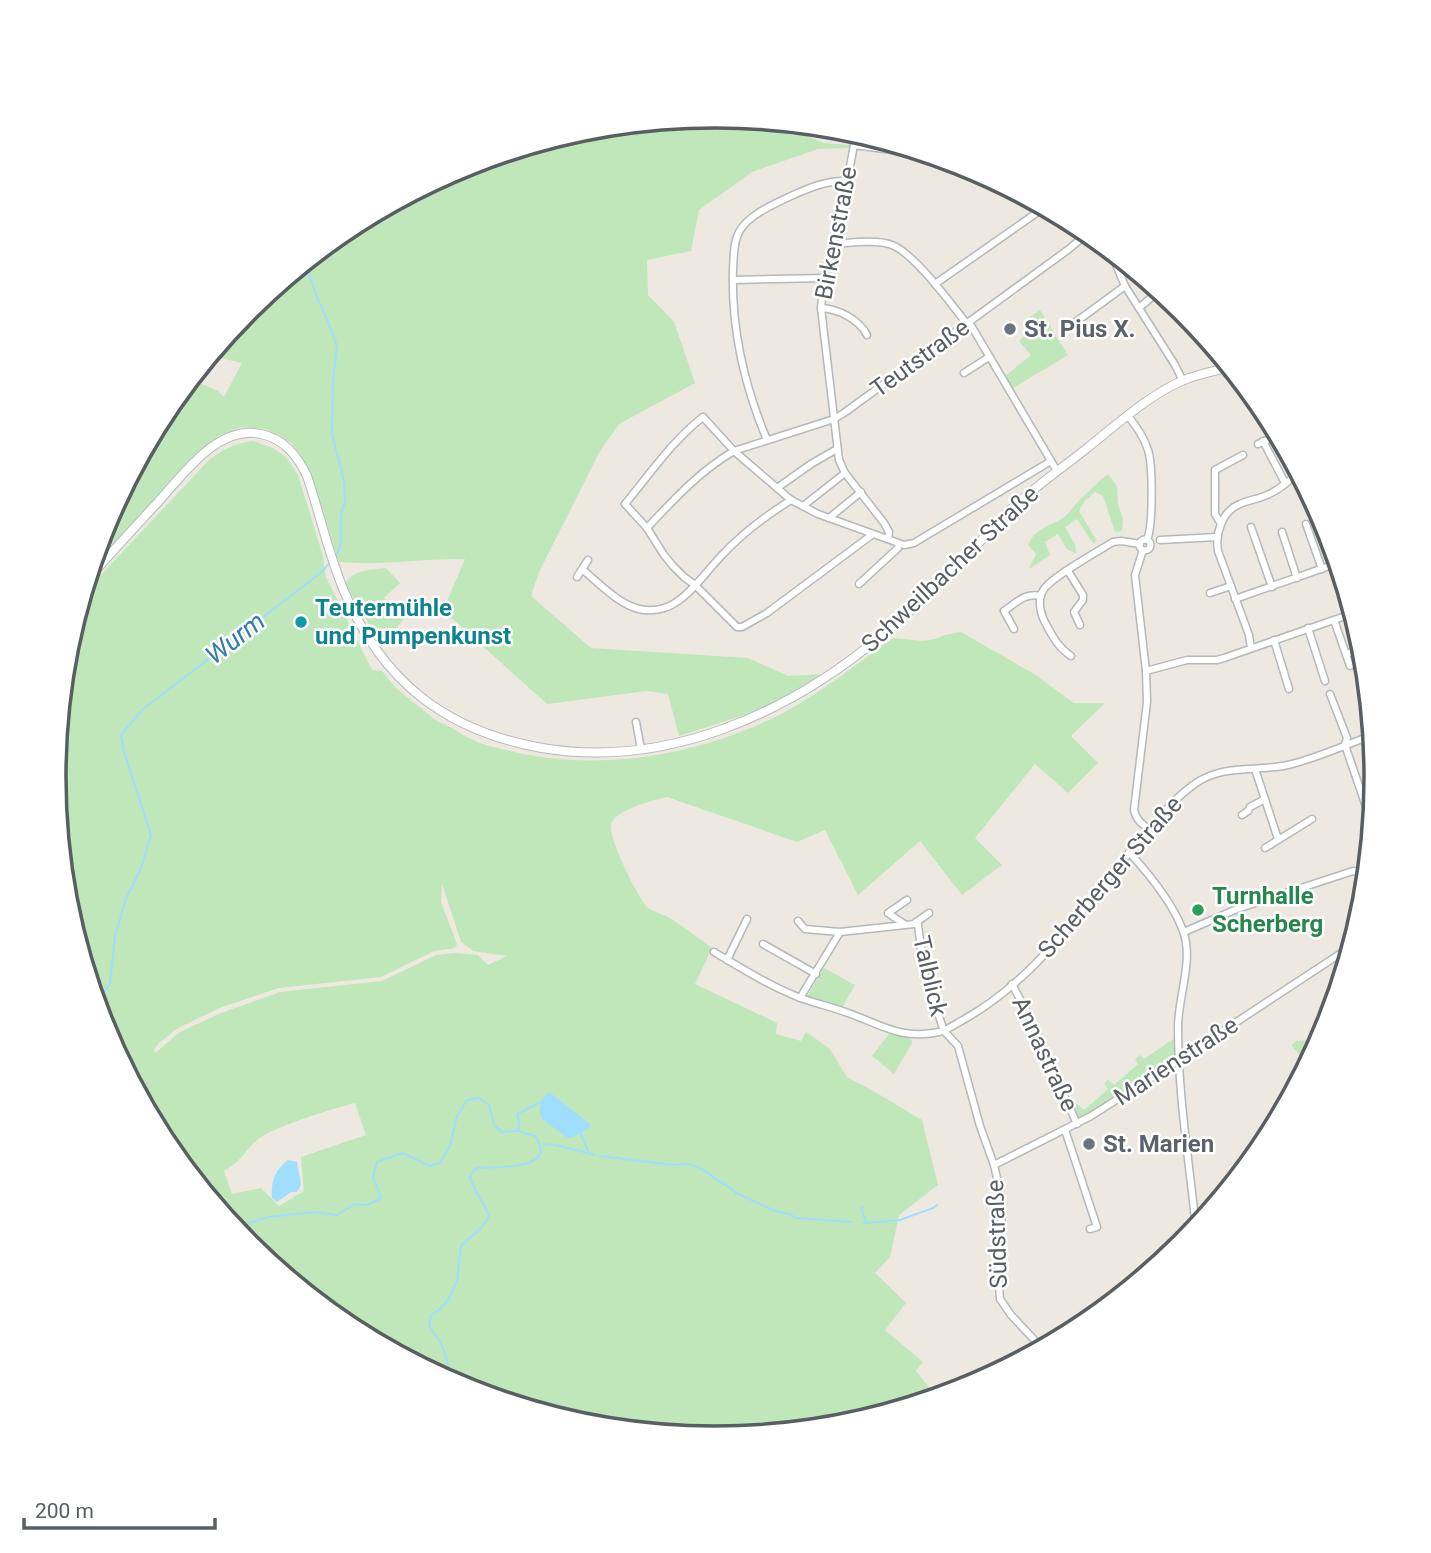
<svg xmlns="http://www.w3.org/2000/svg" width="1431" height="1553" viewBox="0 0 1431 1553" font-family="Roboto,sans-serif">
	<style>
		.green { fill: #bfe7ba; fill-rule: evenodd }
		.water { fill: #9fdeff }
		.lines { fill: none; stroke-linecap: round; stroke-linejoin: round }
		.stream { stroke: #9fdeff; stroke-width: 2 }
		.street-casing { stroke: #b3b8bc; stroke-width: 9 }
		.secondary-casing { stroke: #b4b9be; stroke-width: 10 }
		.street { stroke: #fff; stroke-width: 6 }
		.secondary { stroke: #fff; stroke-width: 8 }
		.worship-dot { fill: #6b7280; stroke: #fff; stroke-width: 2.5 }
		.culture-dot { fill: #0f9aa8; stroke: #fff; stroke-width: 2.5 }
		.leisure-dot { fill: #2e9e5b; stroke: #fff; stroke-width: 2.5 }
		.labels { text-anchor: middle; stroke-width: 5; stroke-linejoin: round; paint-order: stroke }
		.street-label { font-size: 24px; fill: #595e63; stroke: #fff }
		.worship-label { font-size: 24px; font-weight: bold; fill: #5b616d; stroke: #fff; text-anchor: start }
		.culture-label { font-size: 24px; font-weight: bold; fill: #0d838f; stroke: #fff; text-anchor: start }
		.leisure-label { font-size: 24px; font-weight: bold; fill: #27864d; stroke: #fff; text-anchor: start }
		.water-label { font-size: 26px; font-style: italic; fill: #347bae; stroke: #fff }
		.rim { fill: none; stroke: #595e63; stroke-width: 3.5 }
	</style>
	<rect width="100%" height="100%" fill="#ede9e0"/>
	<!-- green -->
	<g class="green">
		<path d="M716 115 755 119 794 136 796 131 824 143 849 145V148L818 149 752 172 699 210 691 251 647 260 648 295 674 322 695 383 619 424 600 451 539 572 531 596 591 648 748 658 788 676 823 674 766 708 679 736 668 694 647 691 547 704 447 614 448 599 465 559C423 558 381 566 339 562L310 471 292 443 266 429 241 427 218 436 185 466 91 569 105 523 166 409 248 309 348 226 463 165 587 128ZM216 357 242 363 224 397 218 391 200 383Z"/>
		<path d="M1040 310 1068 355 1013 388 1005 376 1031 355 1019 341 1031 330 1024 321Z"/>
		<path d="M253 441 273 448 286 457 298 475 323 556 326 577 372 670 382 671 397 689 438 722C450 725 460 734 471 739 481 744 492 747 502 749 594 774 699 756 783 713 822 692 857 664 893 638L923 641 935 639 945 635 961 632 1034 674 1074 703H1105L1071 736 1098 763 1068 793 1035 764 975 838 1002 865 962 895 920 841 858 895 825 830 797 842 667 797C654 800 614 810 611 825 608 838 639 900 648 908 654 912 662 914 668 917 683 926 698 938 712 948L695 984 777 1023 776 1034 801 1041 806 1032 829 1048 847 1077 875 1092 922 1120 938 1185 899 1215 890 1257 875 1273 906 1303 885 1330 923 1362 916 1371 937 1397 844 1425 715 1438 586 1425 462 1387 348 1326 248 1244 165 1144 104 1029 67 905 54 776 67 647 83 594 209 460C223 449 235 443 253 441ZM442 884 461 942 473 951 507 956 488 965 478 955 455 953 436 955 382 981 280 992 221 1013 180 1032 155 1053 154 1049 159 1043 178 1028 222 1007 279 988 381 977 434 951 455 948 457 944 441 902ZM355 1103 366 1135 301 1157 304 1191 279 1206 261 1188 232 1194 224 1171C239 1163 244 1152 256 1141 269 1128 335 1108 355 1103Z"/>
		<path d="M1108 474 1117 486 1118 504 1123 519 1122 531 1115 532 1103 496 1095 492 1084 502 1079 511 1097 541 1093 543 1077 519 1065 527 1075 544 1076 554 1067 549 1058 534 1045 542 1050 555 1029 569 1036 554 1028 545C1036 527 1049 527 1063 518 1068 515 1071 509 1075 505 1085 494 1096 484 1108 474Z"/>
		<path d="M386 568 400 583 384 598 405 618 380 647C372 634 368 620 360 606 355 598 348 592 346 583 354 569 371 570 386 568Z"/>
		<path d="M824 968 855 985 842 1008 810 1000 808 995Z"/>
		<path d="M889 1034 900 1035 911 1039 912 1043 894 1074 872 1056Z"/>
		<path d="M1175 1038V1058L1089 1113 1078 1118 1073 1106 1076 1103 1084 1110 1108 1089 1104 1083 1108 1080 1114 1085 1138 1064 1135 1059 1140 1055 1144 1059Z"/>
		<path d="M1307 1040 1317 1047 1308 1064 1291 1045 1297 1041Z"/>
	</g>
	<!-- water -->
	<g class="water">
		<path d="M549 1092 590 1124 591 1127 573 1137 568 1138 542 1119C537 1110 541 1098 549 1092Z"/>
		<path d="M288 1160 297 1162 301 1185 297 1192H291L277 1202 272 1198C271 1180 275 1171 288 1160Z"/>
	</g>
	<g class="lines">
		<!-- stream -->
		<g class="stream">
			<path d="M304 263 307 266 316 295 327 319 337 346 333 381 332 434 344 481 345 502 341 514V541L339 550 336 555"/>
			<path d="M96 1002 110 984 115 936 126 899 141 868 151 835 124 752 121 735 142 710 323 571 330 562"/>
			<path d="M518 1130 519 1121 517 1114 543 1101"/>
			<path d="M580 1132 589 1153 595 1155"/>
			<path d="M543 1144 552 1145"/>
			<path d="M555 1145 588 1153"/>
			<path d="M600 1156 674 1165C690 1162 699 1166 712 1176 719 1183 729 1185 736 1193L775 1211 790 1214 796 1218 851 1222"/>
			<path d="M863 1207 861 1208 866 1222"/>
			<path d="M230 1223 241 1226 268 1217 315 1212 337 1215 355 1204 368 1205 381 1198 373 1177 377 1162 403 1153 429 1166 440 1163 450 1146 457 1116 467 1100 479 1098 489 1105 494 1125 502 1132 518 1131 535 1136C560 1172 493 1166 476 1168L470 1176C473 1191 484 1202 489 1216L482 1227 461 1246 457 1281 448 1300 439 1310 431 1315 429 1326C440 1340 446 1350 448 1368L445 1373 440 1375"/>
			<path d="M864 1223 900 1220 933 1208 937 1205"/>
		</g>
		<defs>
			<g id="street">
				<path d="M852 130 854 145 843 204 824 278 821 308 839 460 845 473 884 523 889 532 888 539"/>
				<path d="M854 145 907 152H922"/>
				<path d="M833 244C849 243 877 239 892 245 915 254 951 304 967 324"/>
				<path d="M1109 248 1125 286 1175 365 1183 381"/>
				<path d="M733 280 824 278"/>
				<path d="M935 284 1045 207"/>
				<path d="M821 308C838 309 859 319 867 335"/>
				<path d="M1139 308 1160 290"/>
				<path d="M969 322 1057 471"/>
				<path d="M1073 324 1125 286"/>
				<path d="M964 373 989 357"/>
				<path d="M1128 416C1137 427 1144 437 1148 450 1153 466 1153 526 1147 540"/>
				<path d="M767 440C744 385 731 329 733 269 734 257 733 243 739 232 748 215 774 204 791 196 809 188 827 180 847 181"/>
				<path d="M1263 441 1285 483"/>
				<path d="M1258 444 1270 439"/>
				<path d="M777 488 811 464 837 449"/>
				<path d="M803 506 845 473"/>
				<path d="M829 518 861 492"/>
				<path d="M1221 524 1215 514V470L1243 455"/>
				<path d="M1306 524 1322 569"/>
				<path d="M1251 527 1272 587"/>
				<path d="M647 528C673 500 701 470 734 451L834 419 844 413 1069 249 1089 232"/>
				<path d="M1282 532 1297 578"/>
				<path d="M873 534 767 613 742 627H737L695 585 684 577 673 566 664 555 647 528 625 504C650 474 673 440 703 417L734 451 791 500 818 514 904 545 914 543 1051 461"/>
				<circle cx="1145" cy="545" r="5.5"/>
				<path d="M1160 540 1217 537"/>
				<path d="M1143 550 1135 575 1146 671 1147 702 1134 810C1136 820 1142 824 1149 829"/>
				<path d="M583 570C599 583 618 604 639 609 651 612 666 609 675 603 692 593 710 567 724 553 744 532 767 515 791 500"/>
				<path d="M1068 571 1083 595V600L1074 612 1080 625"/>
				<path d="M577 577 588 560"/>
				<path d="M859 584 898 548 899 544"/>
				<path d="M1210 593 1231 586"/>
				<path d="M1235 599 1338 563"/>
				<path d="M1334 620 1350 666"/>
				<path d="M1308 628 1325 681"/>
				<path d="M1014 629 1004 611C1016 603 1025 592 1041 596"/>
				<path d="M1274 640 1289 689"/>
				<path d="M1251 648 1249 635 1218 551C1215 534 1222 511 1240 504 1249 500 1258 499 1267 495 1279 490 1289 481 1299 472"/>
				<path d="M1347 654 1361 648"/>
				<path d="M1071 656C1059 648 1054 639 1047 626 1041 616 1036 600 1044 589 1053 576 1097 552 1113 542L1121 541 1140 544"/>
				<path d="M1146 671 1187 660H1217L1224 658 1354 613"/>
				<path d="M1330 694 1347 738 1345 745 1372 824"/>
				<path d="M636 722 641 749"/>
				<path d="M1255 769 1278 839"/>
				<path d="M1242 815 1248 811 1250 807 1265 799"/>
				<path d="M1265 848 1312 819"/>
				<path d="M1129 852C1148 873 1174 905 1183 931 1194 959 1178 997 1178 1027 1178 1094 1189 1161 1196 1228"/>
				<path d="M798 921 805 929 840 932 914 924 929 913"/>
				<path d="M916 922 918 925 924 972 944 1031 958 1046 980 1126 994 1165 1000 1191 1002 1212 998 1272 1000 1299 1011 1315 1042 1348"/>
				<path d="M904 924 888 913 907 900"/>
				<path d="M1184 932 1237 909 1353 871 1358 872 1366 883"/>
				<path d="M763 944 816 974"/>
				<path d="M714 952C741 968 768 985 798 997 814 1003 832 1007 848 1013 882 1025 901 1040 939 1032 948 1030 955 1024 963 1020 1015 991 1057 944 1093 897 1110 875 1129 853 1147 832 1162 814 1176 797 1196 783 1224 764 1256 772 1288 765 1317 758 1345 745 1373 735"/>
				<path d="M727 960 747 919"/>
				<path d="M1012 984 1028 1014 1077 1124"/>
				<path d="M800 998 840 932"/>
				<path d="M1065 1130 1097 1227 1090 1229"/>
				<path d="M994 1165 1091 1116 1162 1071 1352 946"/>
			</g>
			<path id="secondary" d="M88 579C111 553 134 528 158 502 183 475 218 424 261 434 284 439 297 455 307 476 320 514 328 553 344 591 382 681 445 731 542 748 665 769 788 714 881 636 912 610 941 582 969 553 983 539 996 523 1010 510 1034 487 1061 469 1086 449 1115 426 1150 394 1184 380 1199 374 1215 371 1231 367"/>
		</defs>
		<!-- street casing -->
		<use href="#street" class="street-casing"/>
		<!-- secondary casing -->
		<use href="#secondary" class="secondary-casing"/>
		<!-- street -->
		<use href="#street" class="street"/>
		<!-- secondary -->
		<use href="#secondary" class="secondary"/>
	</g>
	<!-- markers -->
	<g class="worship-dot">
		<circle cx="1010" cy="329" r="7"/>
		<circle cx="1089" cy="1144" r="7"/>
	</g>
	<circle class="culture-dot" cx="301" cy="622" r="7"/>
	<circle class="leisure-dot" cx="1198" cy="910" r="7"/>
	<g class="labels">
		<!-- street labels -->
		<g class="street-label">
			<text transform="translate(836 233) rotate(-79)" y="8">Birkenstraße</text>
			<text transform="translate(920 358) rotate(-36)" y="8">Teutstraße</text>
			<text transform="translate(950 569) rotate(-43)" y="8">Schweilbacher Straße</text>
			<text transform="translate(1110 877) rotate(-49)" y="8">Scherberger Straße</text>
			<text transform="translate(930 976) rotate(77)" y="8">Talblick</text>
			<text transform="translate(1045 1054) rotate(65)" y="8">Annastraße</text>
			<text transform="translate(1176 1061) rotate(-33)" y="8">Marienstraße</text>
			<text transform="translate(997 1234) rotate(-92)" y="8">Südstraße</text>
		</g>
		<!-- worship labels -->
		<g class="worship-label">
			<text x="1024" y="337">St. Pius X.</text>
			<text x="1103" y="1152">St. Marien</text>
		</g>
		<!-- culture labels -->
		<g class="culture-label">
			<text x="315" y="616">Teutermühle<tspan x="315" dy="28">und Pumpenkunst</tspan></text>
		</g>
		<!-- leisure labels -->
		<g class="leisure-label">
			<text x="1212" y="904">Turnhalle<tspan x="1212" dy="28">Scherberg</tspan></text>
		</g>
		<!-- water labels -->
		<g class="water-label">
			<text transform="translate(235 638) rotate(-38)" y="9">Wurm</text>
		</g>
	</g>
	<!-- crop -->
	<path d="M0 0H1431V1553H0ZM66 777a649 649 0 1 1 1298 0a649 649 0 1 1-1298 0Z" fill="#fff" fill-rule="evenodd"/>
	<path class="rim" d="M66 777a649 649 0 1 1 1298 0a649 649 0 1 1-1298 0Z"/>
	<!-- scale -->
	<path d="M24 1518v10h191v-10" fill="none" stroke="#595e63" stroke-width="3.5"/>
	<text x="35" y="1518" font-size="21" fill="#595e63" stroke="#ffffff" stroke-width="5" paint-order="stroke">200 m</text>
</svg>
